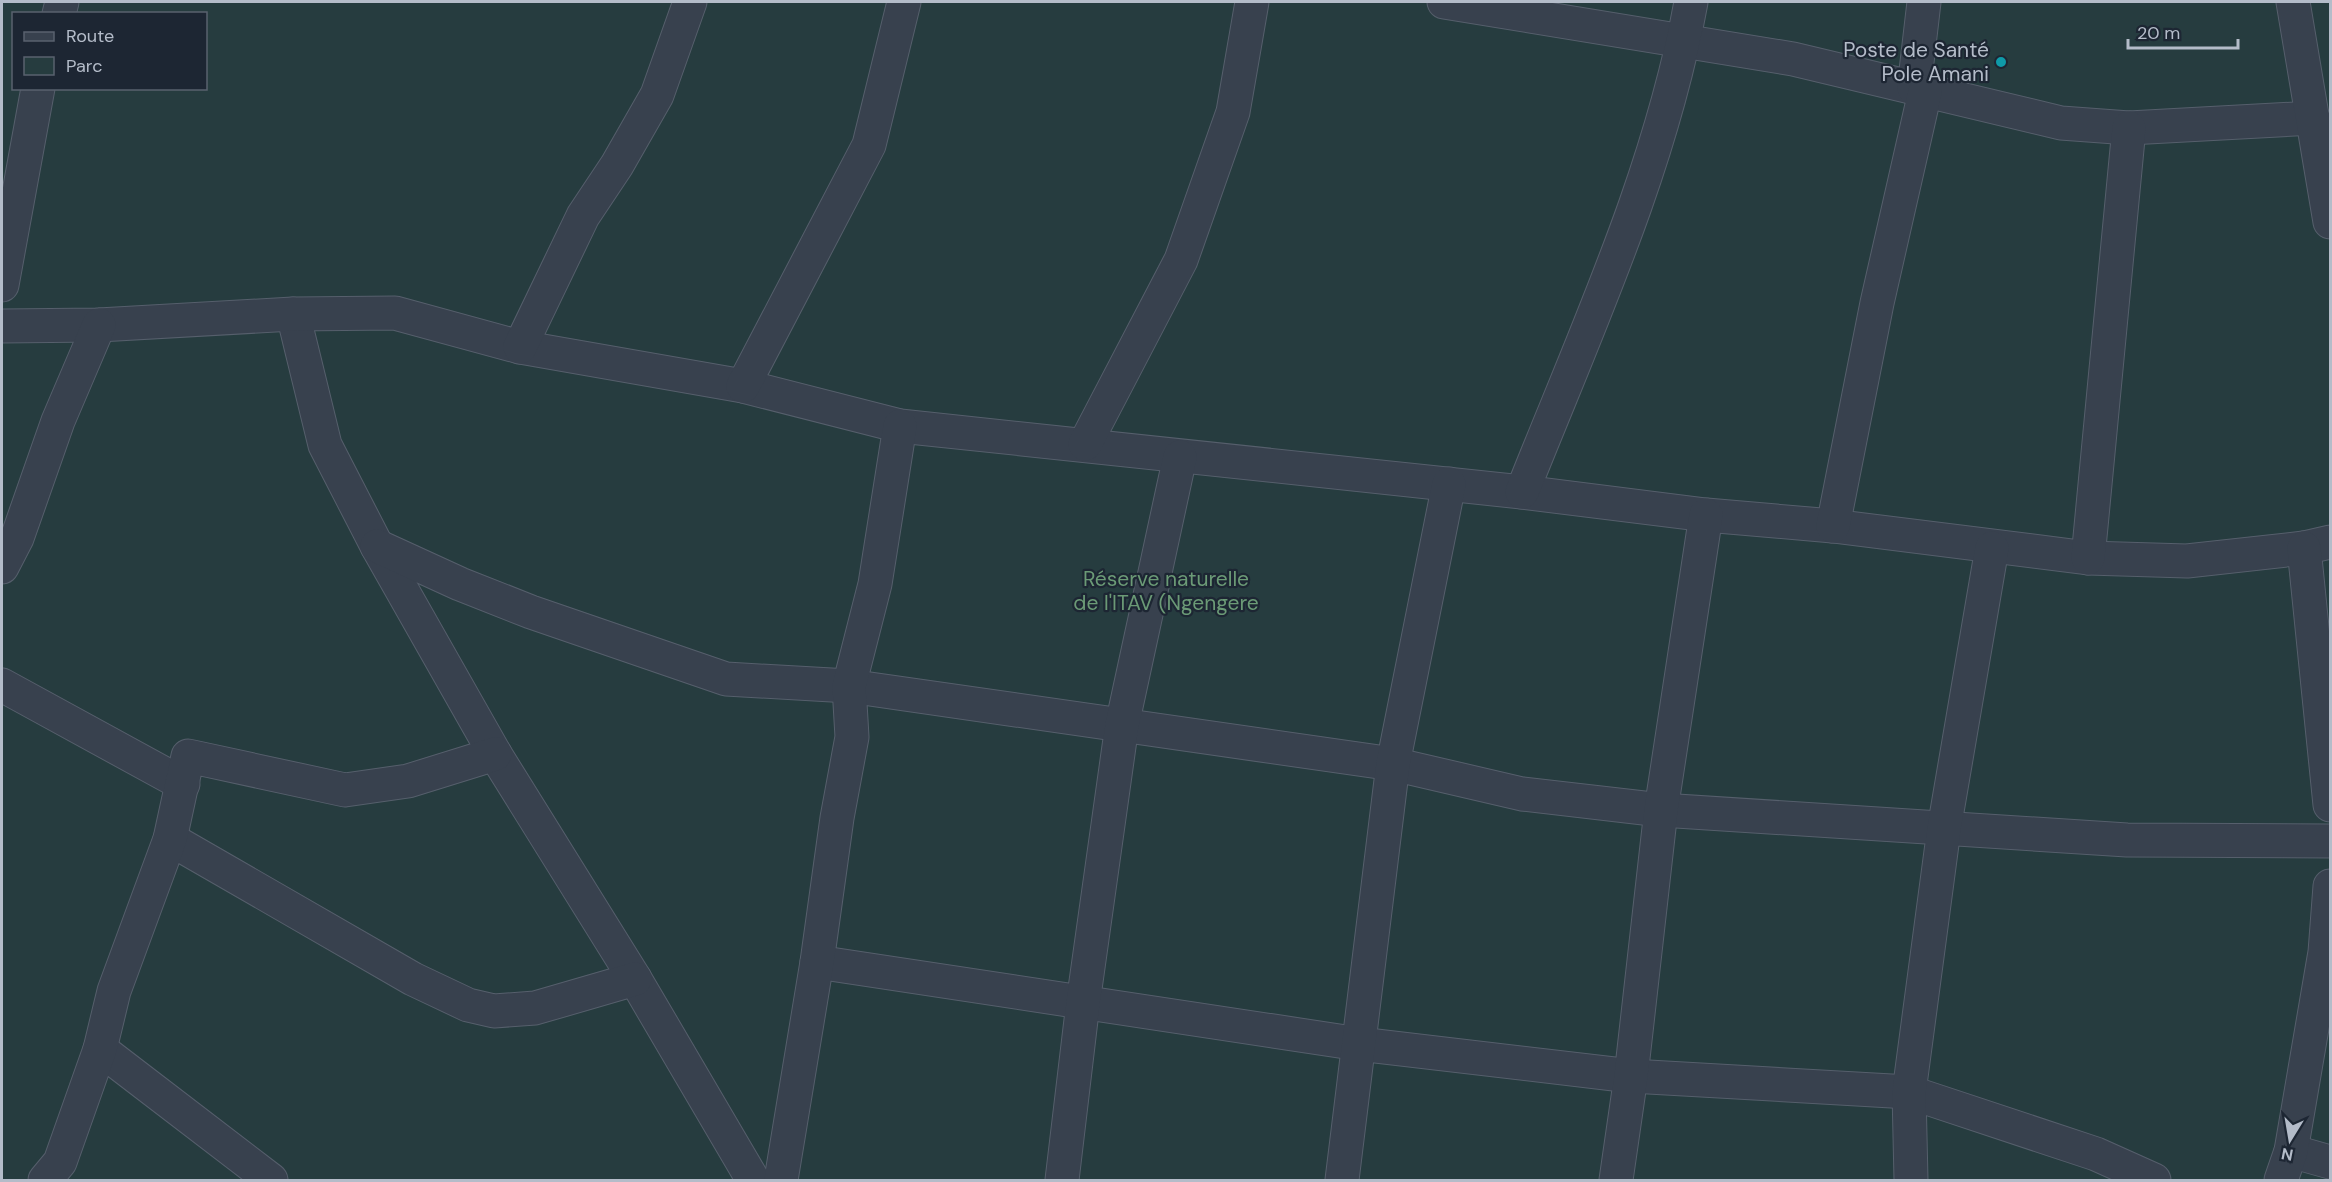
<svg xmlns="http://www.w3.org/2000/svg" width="2332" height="1182" viewBox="0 0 2332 1182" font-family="'DM Sans',sans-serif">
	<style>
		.green { fill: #263c3f; fill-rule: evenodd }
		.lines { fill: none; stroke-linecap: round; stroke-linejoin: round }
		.minor-casing { stroke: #565f6c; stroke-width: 35 }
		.minor { stroke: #38414e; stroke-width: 33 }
		.culture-dot { fill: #0f9aa8; stroke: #1d2633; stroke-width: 2 }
		.labels { text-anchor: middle; stroke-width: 4.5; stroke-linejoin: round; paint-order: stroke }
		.poi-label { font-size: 21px; fill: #b4bcc9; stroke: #1d2633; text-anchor: end }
		.park-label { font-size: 21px; fill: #6b9a76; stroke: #1d2633 }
	</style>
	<rect width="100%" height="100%" fill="#242f3e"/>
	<!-- green -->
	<path class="green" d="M2 2H2330V1180H2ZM14 14H206V88H14Z"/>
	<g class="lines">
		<defs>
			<g id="minor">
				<path d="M1444 2 1793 59 2061 123 2129 128 2313 118"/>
				<path d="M2293 2 2330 222"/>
				<path d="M59 14 62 2"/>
				<path d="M1914 88 1924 2"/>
				<path d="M2 285 38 88"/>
				<path d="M293 314 325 445 377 546 495 754 635 979 753 1180"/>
				<path d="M2 326 99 325 293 314 395 313 520 347 743 386 900 426 1522 492 1706 515 1833 526 2088 558 2187 561 2304 548 2330 542"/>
				<path d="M520 347 583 216 617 165 657 95 690 2"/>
				<path d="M743 386 869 145 904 2"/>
				<path d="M1085 444 1181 260 1233 112 1252 2"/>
				<path d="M1522 492C1586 331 1660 172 1691 2"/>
				<path d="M1833 526 1877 303 1925 92"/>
				<path d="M377 546 460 584 531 612 726 679 849 686 1393 764 1522 794 1661 810 2127 840 2330 841"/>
				<path d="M2304 548 2330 805"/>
				<path d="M2088 558 2129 128"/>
				<path d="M2 567 17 538 58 421 99 325"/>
				<path d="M2 685 183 784"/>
				<path d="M170 839 413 979 468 1005 494 1011 535 1008 635 979"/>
				<path d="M817 962 1359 1044 1631 1076 1909 1092 2096 1154 2154 1180"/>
				<path d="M100 1049 271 1180"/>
				<path d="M2291 1151 2330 1162"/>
				<path d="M45 1180 60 1162 100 1049 114 991 170 839 188 756 345 790 408 781 495 754"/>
				<path d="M781 1180 817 962 837 818 852 737 849 686 875 584 900 426"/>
				<path d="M1062 1180 1083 1003 1122 725 1180 457"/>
				<path d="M1342 1180 1393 764 1449 484"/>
				<path d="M1616 1180 1631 1076 1661 810 1706 515"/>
				<path d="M1911 1180 1909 1092 1944 829 1992 548"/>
				<path d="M2281 1180 2291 1151 2325 952 2330 886"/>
			</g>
		</defs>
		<!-- minor casing -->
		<use href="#minor" class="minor-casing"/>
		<!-- minor -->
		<use href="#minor" class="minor"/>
	</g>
	<!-- markers -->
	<circle class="culture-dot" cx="2001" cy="62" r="6"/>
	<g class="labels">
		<!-- poi labels -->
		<g class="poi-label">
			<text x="1989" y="57">Poste de Santé<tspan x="1989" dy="24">Pole Amani</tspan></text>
		</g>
		<!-- park labels -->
		<g class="park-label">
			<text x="1166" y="586">Réserve naturelle<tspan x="1166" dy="24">de l'ITAV (Ngengere</tspan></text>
		</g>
	</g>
	<!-- border -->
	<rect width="2332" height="1182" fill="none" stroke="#b4bcc9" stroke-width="6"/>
	<!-- legend -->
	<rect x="12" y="12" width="195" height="78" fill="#1d2633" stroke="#59626f" stroke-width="1.5"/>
	<rect x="24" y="32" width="30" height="9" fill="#38414e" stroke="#59626f" stroke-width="1.5"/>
	<text x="66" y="42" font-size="18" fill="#b4bcc9">Route</text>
	<rect x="24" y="57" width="30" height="18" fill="#263c3f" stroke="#59626f" stroke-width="1.5"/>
	<text x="66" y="72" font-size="18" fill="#b4bcc9">Parc</text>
	<!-- north arrow -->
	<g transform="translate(2290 1140) rotate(191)" stroke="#1d2633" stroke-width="4.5" paint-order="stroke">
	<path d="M0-4.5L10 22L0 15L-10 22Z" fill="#b4bcc9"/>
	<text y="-9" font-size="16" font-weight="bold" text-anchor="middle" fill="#b4bcc9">N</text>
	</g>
	<!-- scale -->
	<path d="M2128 39v9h110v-9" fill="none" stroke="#b4bcc9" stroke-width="3"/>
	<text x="2137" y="39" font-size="18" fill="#b4bcc9" stroke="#1d2633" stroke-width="4.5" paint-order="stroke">20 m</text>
</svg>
